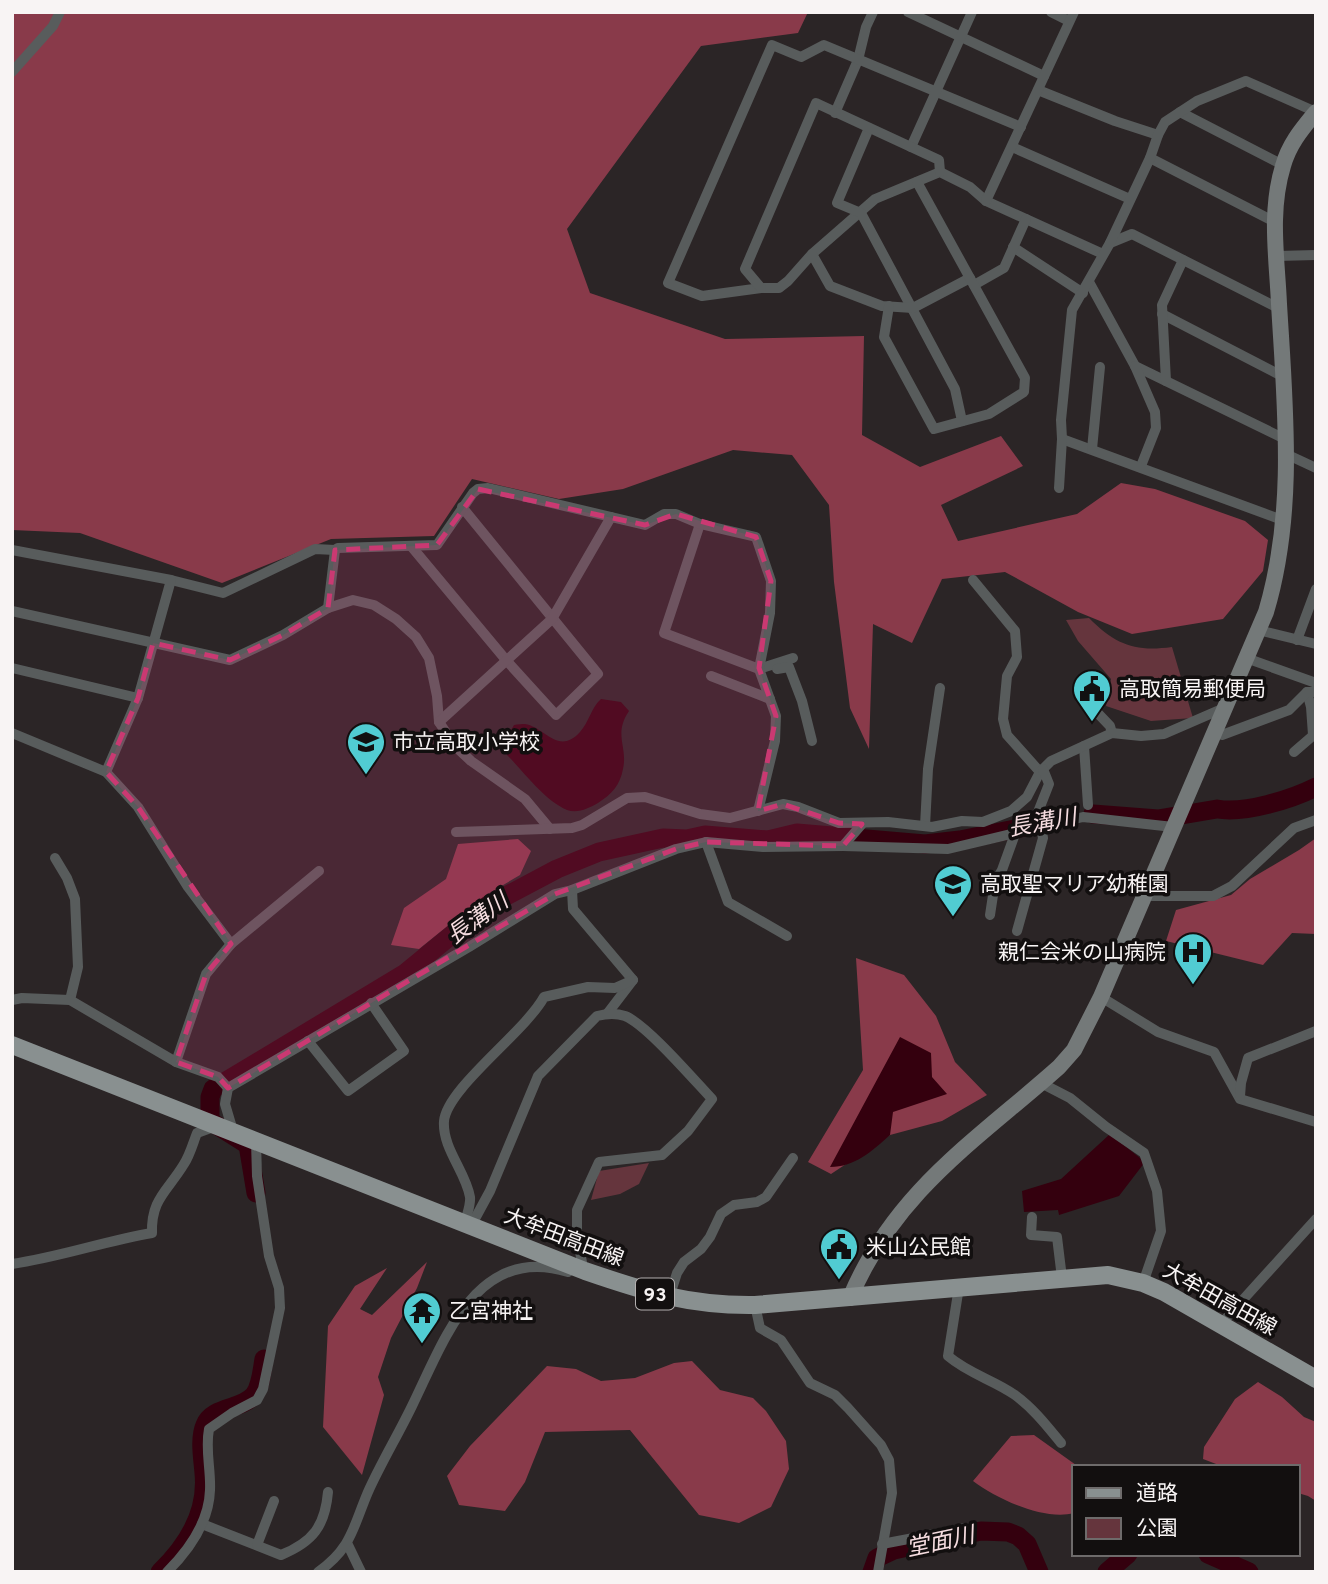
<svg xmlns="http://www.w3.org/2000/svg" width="1328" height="1584" viewBox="0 0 1328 1584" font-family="Overpass,'Noto Sans JP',sans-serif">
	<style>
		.green { fill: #65353d }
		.forest { fill: #893a4a }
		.water { fill: #34000e }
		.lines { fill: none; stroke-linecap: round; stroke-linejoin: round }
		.river { stroke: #34000e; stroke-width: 19 }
		.street { stroke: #585c5c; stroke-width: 10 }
		.secondary { stroke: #747979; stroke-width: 16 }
		.primary { stroke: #899090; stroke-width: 18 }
		.marked { fill: #ca3972; fill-opacity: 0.2; stroke: #ca3972; stroke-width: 5; stroke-dasharray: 14 9; stroke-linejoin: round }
		.labels { text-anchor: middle; stroke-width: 7; stroke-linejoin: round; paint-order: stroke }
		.shield { fill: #120f0f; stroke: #b3afaf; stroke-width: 2 }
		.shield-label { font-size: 19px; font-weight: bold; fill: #f8f4f4 }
		.poi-label { font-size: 21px; fill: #f8f4f4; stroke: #120f0f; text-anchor: start }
		.street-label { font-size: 21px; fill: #f8f4f4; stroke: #120f0f }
		.water-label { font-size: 23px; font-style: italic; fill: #f5dcdf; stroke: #120f0f }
	</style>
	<rect width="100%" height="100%" fill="#2b2526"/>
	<!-- green -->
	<g class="green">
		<path d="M1089 618C1116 645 1135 652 1172 647L1193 718 1151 721 1106 706 1111 679 1078 641 1066 620Z"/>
		<path d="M649 1163 639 1184 620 1194 591 1200 599 1171Z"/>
	</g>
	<!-- forest -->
	<g class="forest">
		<path d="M12 12H808L798 33 701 46 567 229 590 293 725 339 864 336 862 435 920 467 1001 436 1023 466 941 505 958 541 1077 514 1121 483 1155 489 1245 521 1268 540 1263 571 1223 619 1132 634 1078 612 1005 572 942 579 912 643 873 624 869 749 850 708 834 582 829 505 792 455 733 450 623 489 559 499 472 479 434 536 331 539 222 583 80 533 12 530Z"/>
		<path d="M1316 838V934L1292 933 1263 965 1166 941 1176 910 1231 895 1250 879 1299 850Z"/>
		<path d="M518 839 531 851 520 875 486 895 419 949 391 945 404 908 446 879 458 844Z"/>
		<path d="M856 958 904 975 936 1016 955 1062 987 1095 942 1121 890 1135 831 1174 808 1162 863 1070Z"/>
		<path d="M427 1262 417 1288 391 1338 378 1377 384 1395 362 1475 323 1427 328 1326 355 1286 387 1268 360 1309 372 1315Z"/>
		<path d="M692 1361 720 1390 753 1398 766 1411 786 1441 789 1469 771 1507 739 1523 699 1515 630 1430 545 1432 525 1482 505 1511 459 1505 447 1476 470 1446 547 1366 576 1369 601 1381 635 1378 674 1363Z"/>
		<path d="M1258 1382 1282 1397 1304 1417 1316 1422V1501L1308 1496 1298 1493V1467H1224L1203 1459 1204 1447 1235 1399Z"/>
		<path d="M1034 1435 1076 1465 1084 1467H1074V1513C1044 1521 997 1499 973 1481L1011 1436Z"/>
	</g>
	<!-- water -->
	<g class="water">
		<path d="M601 699 621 702 629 711C613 735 628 746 623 769 620 785 612 794 598 803 589 808 578 814 567 810 544 800 524 772 507 755L509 734 514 725C518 724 522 724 525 724 545 727 558 756 580 732 589 722 591 708 601 699Z"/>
		<path d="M900 1037 931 1053 932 1077 947 1094 893 1112 890 1135C872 1151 855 1167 830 1167Z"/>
		<path d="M1110 1134 1145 1162 1119 1196 1059 1215 1058 1210 1024 1212 1022 1191 1061 1179Z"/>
	</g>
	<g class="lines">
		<!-- river -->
		<g class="river">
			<path d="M1093 814 1158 819 1217 809C1245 814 1292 799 1316 787"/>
			<path d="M256 1193 248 1145 210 1121V1097L213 1089 404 974 487 906 557 869 599 852 663 838 687 839 705 835 768 840 797 833 925 844 960 840 1050 822"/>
			<path d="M1208 1554 1249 1572"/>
			<path d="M160 1572C188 1545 208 1513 204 1473 203 1459 199 1439 205 1425 212 1406 242 1410 254 1395 261 1386 262 1370 264 1359"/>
			<path d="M872 1572 877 1558 894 1550 981 1531 1008 1532 1018 1536 1027 1544 1039 1572"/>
			<path d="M1107 1572 1128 1554"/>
		</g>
		<!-- street -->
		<g class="street">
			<path d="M908 12 1044 76"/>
			<path d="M1051 12 1069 21"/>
			<path d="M12 72 53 26 60 12"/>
			<path d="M1038 90 1115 121 1158 135"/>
			<path d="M1180 112 1283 165"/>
			<path d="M835 113 858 60 866 27 873 12"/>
			<path d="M1021 127 824 45 801 57 772 45 668 283 702 296 761 288H779L788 281 812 254 875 199 940 172 970 187 986 201 1103 254"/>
			<path d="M869 128 837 203 861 213 955 389 962 421"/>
			<path d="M911 147 972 12"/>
			<path d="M1012 147 1130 199"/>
			<path d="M1150 158 1273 221"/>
			<path d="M986 201 1074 12"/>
			<path d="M1110 243 1132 234 1280 309"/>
			<path d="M1013 247 1083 293"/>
			<path d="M812 254 830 286 882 306 913 308 970 278"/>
			<path d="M1277 256 1316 255"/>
			<path d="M1089 282 1135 366 1285 439"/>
			<path d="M974 285 1004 268 1026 219"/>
			<path d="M761 288 745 269 816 103 939 160 940 172"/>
			<path d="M889 306 884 337 934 429 989 414 1024 392 1025 378 917 182"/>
			<path d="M1162 314 1282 376"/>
			<path d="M1135 366 1155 412 1156 428 1141 466"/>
			<path d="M1166 381 1162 305 1183 260"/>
			<path d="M1062 439 1285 521"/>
			<path d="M1092 449 1100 367"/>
			<path d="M1286 454 1316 468"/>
			<path d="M1059 488 1062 439 1061 420 1072 310 1110 243 1150 158 1158 135 1165 122 1197 101 1246 81 1316 112"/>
			<path d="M700 524 664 633 759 669 793 658"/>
			<path d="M411 546 506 660 556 715 598 674 462 507"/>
			<path d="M12 550 171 580 223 593 315 549 335 550 338 548 437 545 473 493 478 489 488 488 645 525 664 514H676L700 524 756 537 771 581 770 613 759 669 776 716 775 741 758 811"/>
			<path d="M973 580 1015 631 1017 657 1007 676 1003 719 1007 735 1040 772"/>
			<path d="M328 608 335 550"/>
			<path d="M12 611 230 660 283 635 328 608 353 600 374 605 396 619 416 637 429 658 437 696 439 722 455 746 471 761 525 799 550 829"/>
			<path d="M1258 630 1316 644"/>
			<path d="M1297 640 1316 589"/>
			<path d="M1246 658 1316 683"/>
			<path d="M12 668 138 698"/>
			<path d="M777 669 789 667 802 701 812 741"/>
			<path d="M711 676 770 699"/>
			<path d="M1097 688 1089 704 1110 726 1112 733"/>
			<path d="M1307 692 1311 707 1313 735"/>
			<path d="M439 722 552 619 611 517"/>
			<path d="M12 733 106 772 138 807 188 887 231 944"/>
			<path d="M1222 735 1289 710 1307 692H1316"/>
			<path d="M1084 746 1088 805"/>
			<path d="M1294 752 1316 733"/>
			<path d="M106 772 138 698 171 580"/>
			<path d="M925 826 928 769 940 688"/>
			<path d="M456 832 572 828 582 825 627 798 645 797 700 814 730 818 783 804 798 807 839 823 888 822 932 827 962 821 983 822 1011 811 1027 797 1040 772 1051 761 1112 733 1141 736 1164 734 1224 708"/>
			<path d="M706 842 728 902 787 936"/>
			<path d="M843 846 948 849 1083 817 1173 827"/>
			<path d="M55 858 67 878 75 899 78 967 70 1000"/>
			<path d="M572 890 573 909 633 980 607 1014"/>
			<path d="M1144 896H1213L1232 886 1294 828 1316 820"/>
			<path d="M990 915 995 882 1002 870 1015 834"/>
			<path d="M1017 931 1043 838 1038 812 1049 784 1043 769"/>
			<path d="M1101 997 1158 1032 1214 1052 1240 1099 1316 1122"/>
			<path d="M12 1000 22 998 70 1000 176 1062 218 1077 228 1088"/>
			<path d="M308 1041 348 1091 404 1051 371 1003"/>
			<path d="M176 1062 206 974 231 944 319 871"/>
			<path d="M1041 1083 1070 1098 1106 1127 1144 1153 1157 1191 1161 1231 1143 1283"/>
			<path d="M228 1088 469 947 555 894 572 890 676 849 706 842 763 847 843 846 862 824"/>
			<path d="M228 1088 225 1104 233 1131"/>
			<path d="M1240 1096 1241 1083 1248 1058 1316 1031"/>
			<path d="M1032 1217 1031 1235 1057 1237 1062 1278"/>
			<path d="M465 1224C466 1216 471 1205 470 1197 466 1172 442 1148 444 1121 447 1088 525 1032 544 997L588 987 615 988 633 980"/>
			<path d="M471 1226 490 1191 538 1076 597 1016C605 1014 616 1013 625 1016 646 1024 694 1080 712 1099L688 1131 662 1155 599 1162 577 1210V1236L584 1273"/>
			<path d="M12 1264C60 1257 105 1241 152 1233 151 1199 167 1192 184 1164 190 1155 193 1143 197 1133L216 1126"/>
			<path d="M959 1287 948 1356C969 1374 994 1380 1015 1395 1034 1409 1047 1426 1061 1443"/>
			<path d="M669 1298 677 1273 684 1262 701 1249 710 1237 721 1214 734 1205 757 1202 766 1197 793 1158"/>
			<path d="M755 1305 760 1328 781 1340 810 1383 835 1395 848 1408 881 1445 889 1460 892 1493 878 1572"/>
			<path d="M1221 1324 1316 1219"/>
			<path d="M202 1524 281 1555C313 1542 325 1526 328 1492"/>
			<path d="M882 1544 966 1528"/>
			<path d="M257 1545 274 1501"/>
			<path d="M348 1545 361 1572"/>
			<path d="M167 1572C189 1550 209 1523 210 1490 211 1469 205 1450 209 1429L232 1413 257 1400 263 1389 280 1308 279 1288 269 1256 257 1176 256 1141"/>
			<path d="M318 1572C352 1548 353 1527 368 1492 381 1463 398 1435 412 1406 444 1341 476 1243 568 1272"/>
		</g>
		<!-- secondary -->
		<path class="secondary" d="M850 1298C895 1191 977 1140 1059 1067L1074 1050 1101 997 1266 612C1296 512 1285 406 1279 304 1277 258 1269 212 1283 166 1289 144 1302 129 1316 112"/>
		<!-- primary -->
		<path class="primary" d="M12 1045 585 1271C646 1292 690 1306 755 1305L1108 1275 1143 1283 1164 1292 1316 1379"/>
	</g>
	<!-- marked area -->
	<path class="marked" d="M478 489 645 525 676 514 756 537 771 581 759 668 776 716 758 811 783 804 839 823 862 824 843 846 706 842 676 849 555 894 228 1088 218 1077 176 1062 206 974 231 944 138 807 106 772 138 698 153 643 230 660 283 635 328 608 335 550 437 545Z"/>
	<!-- icons -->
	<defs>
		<symbol id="civic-pin" viewBox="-11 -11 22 30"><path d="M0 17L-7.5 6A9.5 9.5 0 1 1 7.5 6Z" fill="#51ccd2" stroke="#120f0f"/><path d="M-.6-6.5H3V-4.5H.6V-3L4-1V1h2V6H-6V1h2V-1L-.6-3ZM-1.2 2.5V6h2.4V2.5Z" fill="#111"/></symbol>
		<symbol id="school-pin" viewBox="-11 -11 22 30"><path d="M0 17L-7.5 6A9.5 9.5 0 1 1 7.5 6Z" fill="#51ccd2" stroke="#120f0f"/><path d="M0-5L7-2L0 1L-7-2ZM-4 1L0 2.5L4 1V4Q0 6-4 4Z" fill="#111"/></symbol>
		<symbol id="hospital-pin" viewBox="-11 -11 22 30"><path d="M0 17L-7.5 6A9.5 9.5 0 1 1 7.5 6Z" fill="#51ccd2" stroke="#120f0f"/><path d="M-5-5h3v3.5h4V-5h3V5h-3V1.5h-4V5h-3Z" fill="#111"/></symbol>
		<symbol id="temple-pin" viewBox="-11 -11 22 30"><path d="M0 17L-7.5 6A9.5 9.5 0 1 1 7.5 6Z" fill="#51ccd2" stroke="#120f0f"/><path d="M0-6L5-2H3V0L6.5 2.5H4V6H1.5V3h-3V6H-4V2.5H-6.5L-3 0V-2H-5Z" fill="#111"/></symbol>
	</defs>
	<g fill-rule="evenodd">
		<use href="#civic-pin" x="1070" y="667" width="44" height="60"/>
		<use href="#school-pin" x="344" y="720" width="44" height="60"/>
		<use href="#school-pin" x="931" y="862" width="44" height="60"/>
		<use href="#hospital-pin" x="1171" y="930" width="44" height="60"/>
		<use href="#civic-pin" x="817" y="1225" width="44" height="60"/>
		<use href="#temple-pin" x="400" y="1289" width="44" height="60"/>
	</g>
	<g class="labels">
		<!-- shield labels -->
		<rect class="shield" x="636" y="1278.5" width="38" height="31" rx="5"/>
		<g class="shield-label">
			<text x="655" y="1301">93</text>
		</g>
		<!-- poi labels -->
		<g class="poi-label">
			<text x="1119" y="696">高取簡易郵便局</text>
			<text x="393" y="749">市立高取小学校</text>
			<text x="980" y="891">高取聖マリア幼稚園</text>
			<text x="1166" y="959" text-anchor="end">親仁会米の山病院</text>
			<text x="866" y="1254">米山公民館</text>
			<text x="449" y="1318">乙宮神社</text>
		</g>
		<!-- street labels -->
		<g class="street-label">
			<text transform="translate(564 1237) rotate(21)" y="7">大牟田高田線</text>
			<text transform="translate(1220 1299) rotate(29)" y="7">大牟田高田線</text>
		</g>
		<!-- water labels -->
		<g class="water-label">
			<text transform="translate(1042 822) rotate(-10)" y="8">長溝川</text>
			<text transform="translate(477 918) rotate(-36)" y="8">長溝川</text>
			<text transform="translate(940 1541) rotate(-12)" y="8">堂面川</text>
		</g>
	</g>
	<!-- border -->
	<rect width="1328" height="1584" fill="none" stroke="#f8f4f4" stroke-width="28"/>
	<!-- legend -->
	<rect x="1072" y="1465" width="228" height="91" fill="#120f0f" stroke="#6e6b6b" stroke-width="2"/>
	<rect x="1086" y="1488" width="35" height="10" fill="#899090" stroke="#6e6b6b" stroke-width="2"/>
	<text x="1136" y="1500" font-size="21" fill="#f8f4f4">道路</text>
	<rect x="1086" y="1518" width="35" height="21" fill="#65353d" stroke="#6e6b6b" stroke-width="2"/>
	<text x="1136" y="1535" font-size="21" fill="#f8f4f4">公園</text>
</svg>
